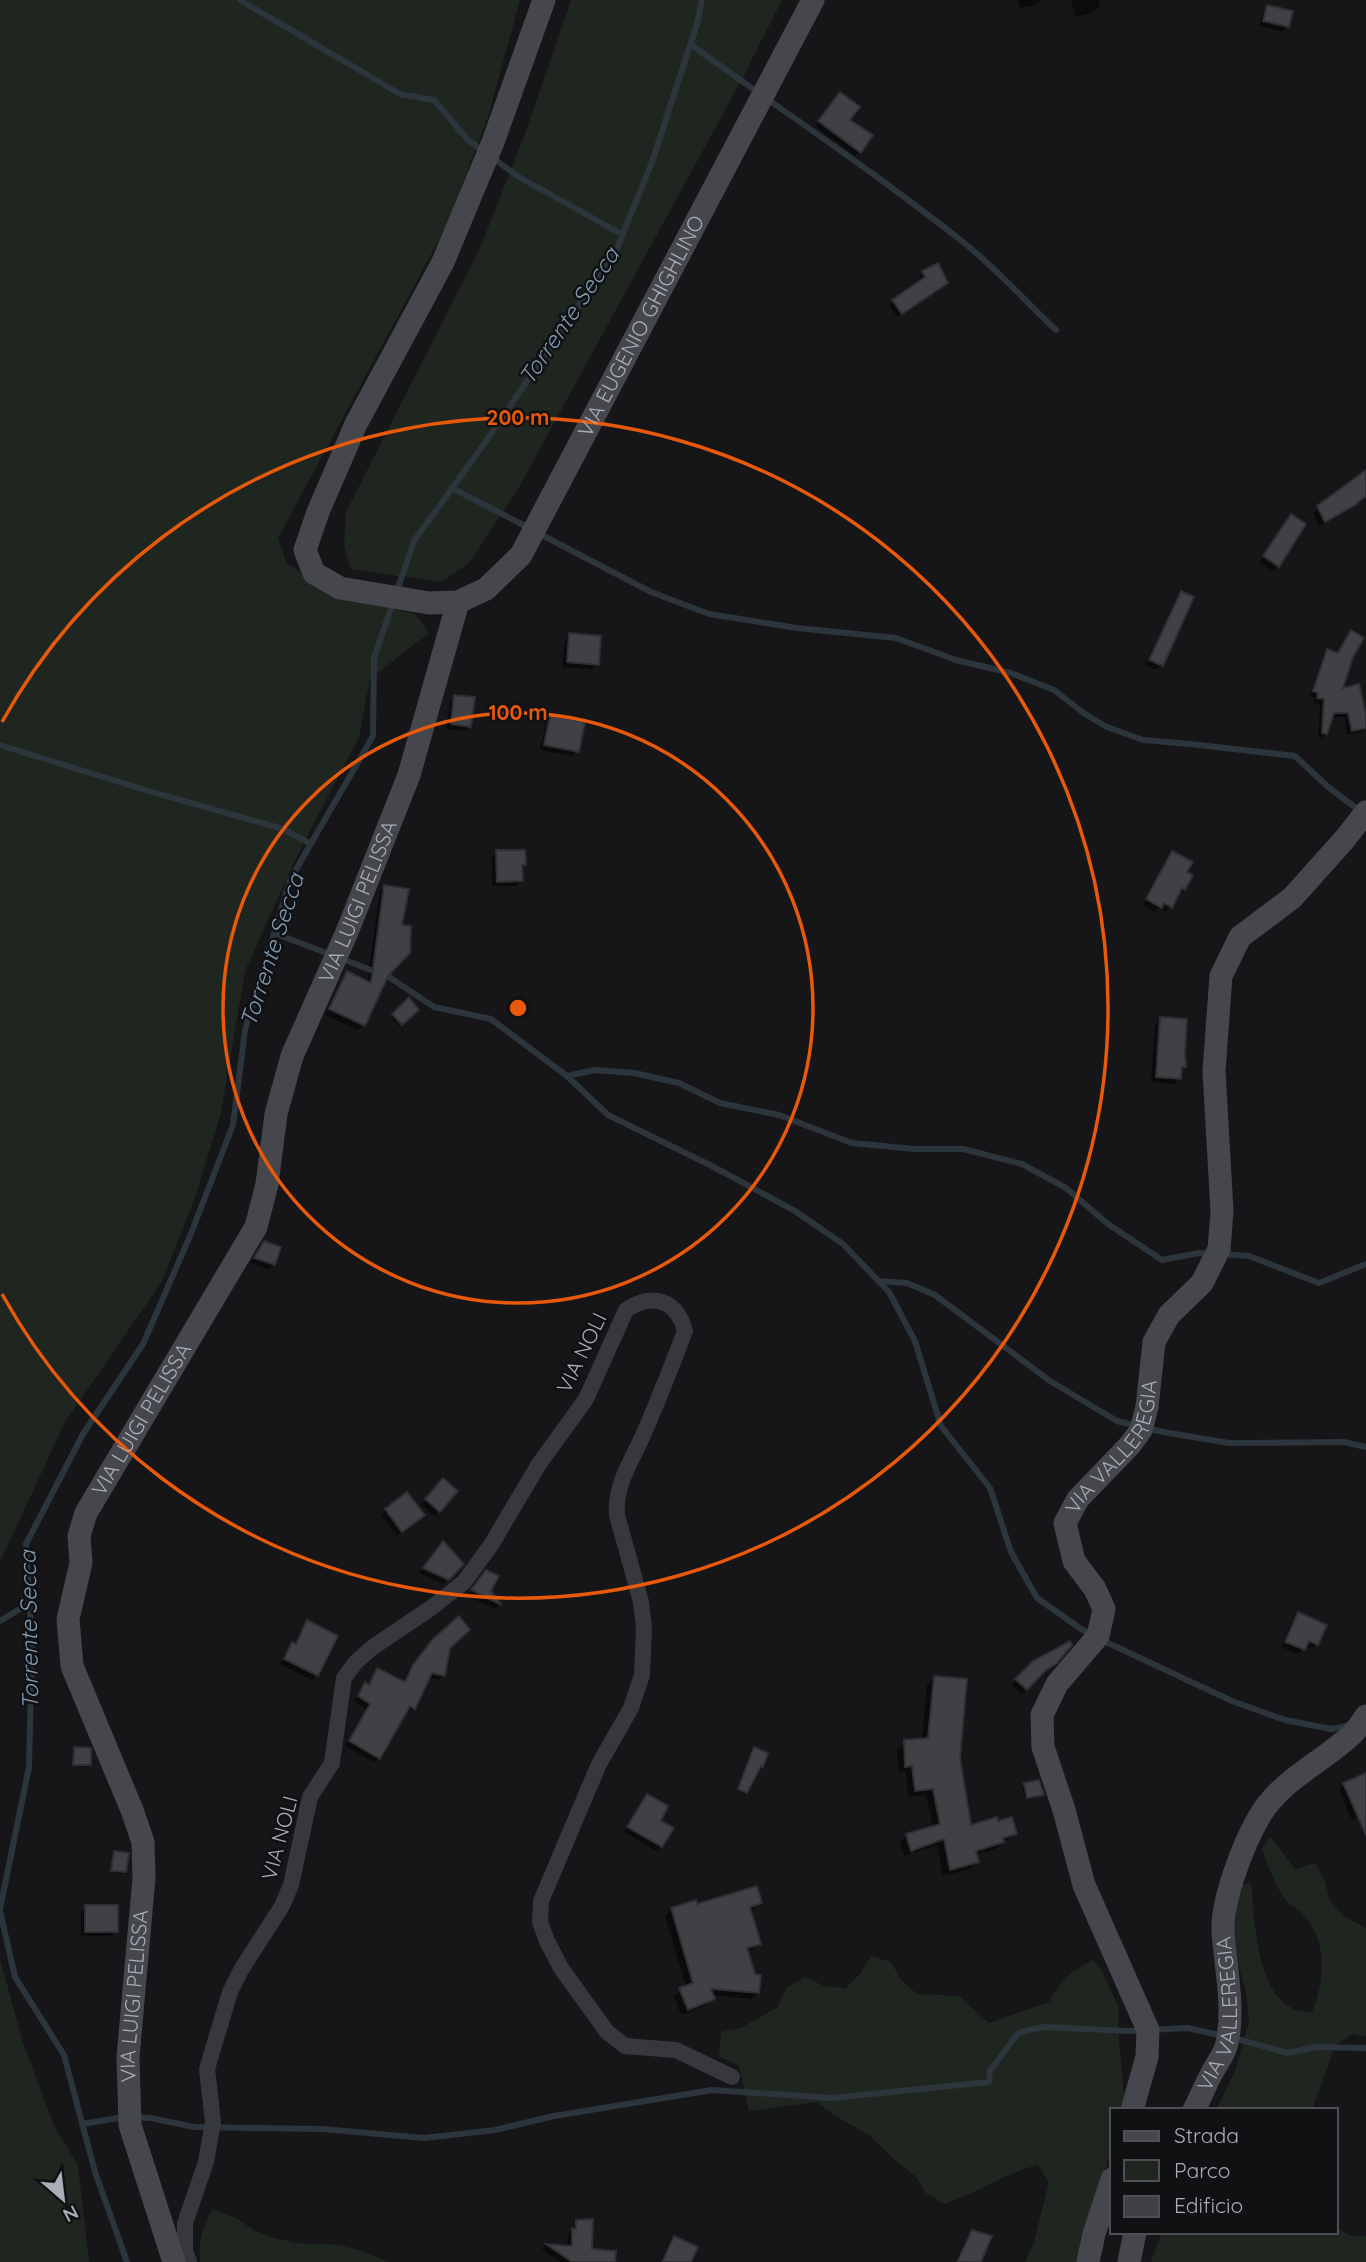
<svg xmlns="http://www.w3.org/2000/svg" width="1366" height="2262" viewBox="0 0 1366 2262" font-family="Quicksand,sans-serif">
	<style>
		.green { fill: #1e261f }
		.shadow { fill: #0007 }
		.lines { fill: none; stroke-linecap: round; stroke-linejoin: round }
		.stream { stroke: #2c353c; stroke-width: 6 }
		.building { fill: #404145; stroke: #303034; stroke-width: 2 }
		.street { stroke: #37383d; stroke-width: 16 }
		.secondary { stroke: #45474d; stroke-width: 23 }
		.ring { fill: none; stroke: #e8590c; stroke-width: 3.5 }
		.labels { text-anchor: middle; stroke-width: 5; stroke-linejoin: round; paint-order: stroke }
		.street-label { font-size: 21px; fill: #a8adb8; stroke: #111113 }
		.water-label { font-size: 23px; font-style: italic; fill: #7f9bb3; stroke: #111113 }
		.centre { fill: #e8590c; stroke: #111113; stroke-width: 3.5 }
		.ring-label { font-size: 21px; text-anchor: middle; font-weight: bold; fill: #e8590c; stroke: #111113; stroke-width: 5; stroke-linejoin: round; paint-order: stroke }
	</style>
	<rect width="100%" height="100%" fill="#161618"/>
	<!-- green -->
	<g class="green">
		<path d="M0 0H520L488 117 446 227 278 538 286 562 327 593 415 614 429 633 370 679 359 737 295 860 245 971 221 1113 195 1198 161 1283 65 1422 0 1562Z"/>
		<path d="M571 0H782L741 81 518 489 470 562 442 582 350 569 344 545 346 512 480 248 525 134Z"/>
		<path d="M1270 1836 1295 1869 1315 1863 1325 1881 1330 1901 1344 1916 1366 1928V2037L1352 2034 1335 2046 1312 2110H1216L1235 2071 1249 2021 1246 1994 1236 1954 1234 1920 1239 1886 1251 1883C1255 1922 1256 2015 1312 2012 1325 1980 1328 1940 1302 1913 1297 1908 1290 1905 1285 1899 1274 1884 1268 1866 1262 1849Z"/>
		<path d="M871 1956 891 1962 901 1980 917 1994 959 1996 989 2023 1049 2002C1061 1980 1071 1971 1093 1960L1101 1969 1119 2008 1118 2029 1124 2096 1121 2110H1112V2144L1101 2190 1076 2262H1025L1034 2242 1049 2182 1038 2165C1004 2173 977 2194 944 2204L926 2193 915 2176 898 2163 869 2135 832 2114 817 2102 749 2111 739 2066 719 2056 721 2032 741 2028 778 2007 786 1988 805 1977 824 1986 845 1988 860 1974Z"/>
		<path d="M0 1959 23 2043 55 2128 78 2165 89 2262H0Z"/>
		<path d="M213 2209 238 2219 255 2231 275 2238 296 2243 338 2245 359 2250 389 2262H200C198 2242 202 2226 213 2209Z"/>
		<path d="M1336 2227 1351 2236H1366V2262H1151L1162 2232H1336Z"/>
	</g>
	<!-- shadow -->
	<g class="shadow">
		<path d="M1018 0H1041L1036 5 1020 8Z"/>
		<path d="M1071 0H1099L1100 5 1092 13 1075 17Z"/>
		<path d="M1268 6 1287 26 1282 32 1259 26 1263 12Z"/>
		<path d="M835 98 860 151 855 156 815 126Z"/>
		<path d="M923 273 942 287 897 317 889 305 921 281 919 277Z"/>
		<path d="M1366 472V494L1348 510 1319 526 1313 513Z"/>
		<path d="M1291 516 1278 565 1273 571 1259 562Z"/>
		<path d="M1181 593 1191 598 1161 665 1156 670 1145 665 1176 599Z"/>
		<path d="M1351 633V656L1340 690 1366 724V728L1362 732 1347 735 1344 717H1331L1326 733 1321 738 1318 737 1320 704 1313 703 1315 698 1310 696 1323 656 1328 651 1336 654Z"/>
		<path d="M570 635 597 664 592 669 562 667 565 640Z"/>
		<path d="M455 697 469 726 464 731 446 729 450 702Z"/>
		<path d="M551 717 577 751 572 756 540 750 546 722Z"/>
		<path d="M497 852 524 864 521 867V881L516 886H492V857Z"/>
		<path d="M1172 853 1185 873 1184 889 1166 912 1159 908 1155 912 1143 905 1167 859Z"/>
		<path d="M385 887 387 975 363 1025 358 1030 325 1015 342 979 348 974 367 983 380 892Z"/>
		<path d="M408 1000 417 1010 399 1026 391 1017Z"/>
		<path d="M1160 1019 1184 1066 1180 1070 1179 1078 1174 1084 1151 1082 1155 1024Z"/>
		<path d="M264 1243 273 1264 268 1270 250 1263Z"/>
		<path d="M438 1486 439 1511 434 1516 421 1505Z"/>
		<path d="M386 1510 417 1520 396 1536 381 1515Z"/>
		<path d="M438 1548 462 1564 443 1584 419 1573Z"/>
		<path d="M481 1577 489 1592 500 1605 496 1609 467 1596Z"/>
		<path d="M1298 1614 1316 1644 1311 1649 1305 1646 1299 1654 1281 1647 1293 1619Z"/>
		<path d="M308 1622 317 1675 311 1680 280 1664 288 1649 294 1645 303 1628Z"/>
		<path d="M429 1646 444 1675 439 1680 428 1678 413 1707 409 1712 406 1711 379 1758 374 1762 345 1746 366 1709 354 1701 361 1689 365 1685 368 1686 378 1670 403 1683 408 1672Z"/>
		<path d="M1034 1662 1039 1675 1021 1694 1012 1685Z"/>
		<path d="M935 1678 958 1758 969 1827 997 1824 1015 1833 995 1849 975 1855 977 1862 970 1869 943 1876 937 1845 914 1853 909 1837H905L911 1854 904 1856 900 1842 907 1835 933 1828 926 1795 908 1797 906 1772 899 1773 897 1749 905 1742 922 1740 927 1685Z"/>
		<path d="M74 1749 89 1765 87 1767 72 1766V1751Z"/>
		<path d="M1366 1775V1813L1352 1820 1339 1790 1344 1785Z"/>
		<path d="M1038 1782 1042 1794 1025 1799 1022 1787Z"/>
		<path d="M647 1796 658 1821 661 1846 656 1851 624 1832Z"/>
		<path d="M114 1853 124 1872 122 1874 110 1872Z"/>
		<path d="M761 1903 754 1909 749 1911 759 1943 752 1950 746 1951 758 1993 751 1999 711 1995 713 1999 706 2005 681 2015 674 1996 686 1987 665 1916 671 1909Z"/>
		<path d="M86 1907 116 1931 111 1936H81V1912Z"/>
		<path d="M577 2222 590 2262H561L542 2250 546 2245 567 2248 568 2235Z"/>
		<path d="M972 2232 979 2262H955L967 2237Z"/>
		<path d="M674 2238 690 2262H660L669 2243Z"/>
	</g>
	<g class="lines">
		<!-- stream -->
		<g class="stream">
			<path d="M240 0 400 94 434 100 467 139 484 152"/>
			<path d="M690 44C781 110 875 172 963 242 996 268 1025 301 1056 330"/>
			<path d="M493 158 519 177 623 235"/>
			<path d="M452 488 529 528"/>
			<path d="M538 533 651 592 709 614 797 628 896 638 956 660 1011 673 1054 690 1085 714 1107 727 1143 740 1190 744 1295 756 1327 786 1356 808 1361 809"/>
			<path d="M0 745 145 790 283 829 311 844"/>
			<path d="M274 933 389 977 434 1007 491 1019 567 1076 608 1115 712 1166 795 1211 843 1244 889 1292 915 1341 941 1426 990 1488 1011 1552 1037 1598 1081 1629 1108 1643 1232 1701 1285 1720 1331 1729 1351 1725"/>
			<path d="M567 1076 595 1070 634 1073 679 1083 720 1103 779 1115 852 1143 914 1149H963L1022 1164 1066 1188 1108 1224 1162 1260 1199 1253 1212 1254"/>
			<path d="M1223 1254 1249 1256 1319 1283 1366 1264"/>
			<path d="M878 1281 907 1283 935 1295 1050 1381 1117 1421 1163 1432 1229 1443 1344 1442 1366 1447"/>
			<path d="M0 1621 30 1603"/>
			<path d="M0 1909 29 1767 32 1645 26 1544 83 1434 143 1344 190 1236 233 1125 245 1030 290 880 373 736 374 658 414 541 484 444 616 251 652 162 697 24 702 0"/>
			<path d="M0 1911 15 1977 64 2055 95 2172 127 2262"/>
			<path d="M1234 2038 1287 2053 1316 2047 1366 2048"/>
			<path d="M134 2117 151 2118 194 2127 323 2129 424 2138 495 2130 554 2116 712 2090 832 2098 989 2082 990 2071 1018 2033 1043 2027 1128 2031 1188 2028 1223 2036"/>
			<path d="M82 2124 124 2117"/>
		</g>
	</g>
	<!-- building -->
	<g class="building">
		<path d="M1267 5 1293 11 1289 27 1263 21Z"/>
		<path d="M840 92 860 107 850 120 873 135 861 153 818 121Z"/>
		<path d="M938 263 948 283 902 314 892 300 925 277 922 271Z"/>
		<path d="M1366 470V496L1355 505 1325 522 1317 506Z"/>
		<path d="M1291 514 1306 524 1279 567 1263 556Z"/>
		<path d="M1181 591 1194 597 1163 666 1149 660Z"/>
		<path d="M1351 630 1364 638 1353 657 1343 688 1359 684 1366 715V728L1352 731 1348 713H1334L1327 734 1322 733 1324 699 1317 698 1318 693 1313 691 1327 649 1338 653Z"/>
		<path d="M569 633 601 636 599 665 567 662Z"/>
		<path d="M454 695 475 697 471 727 451 724Z"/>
		<path d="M550 715 585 722 579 752 544 745Z"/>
		<path d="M496 850H525L526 865H522L523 881 497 882Z"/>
		<path d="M1172 851 1193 862 1187 872 1193 875 1185 890 1182 888 1172 908 1164 903 1162 908 1146 899Z"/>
		<path d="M384 885 409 889 402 925 411 926 410 953 388 976 365 1026 329 1009 347 971 371 983Z"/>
		<path d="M409 997 419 1010 402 1025 392 1014Z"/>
		<path d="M1160 1017 1187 1019 1185 1053 1186 1067H1182L1181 1079 1156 1077Z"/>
		<path d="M264 1241 281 1247 275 1265 254 1258Z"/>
		<path d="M443 1478 458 1491 440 1512 425 1499Z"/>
		<path d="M407 1492 425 1515 402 1532 385 1509Z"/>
		<path d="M443 1541 464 1564 449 1580 423 1568Z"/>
		<path d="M486 1570 499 1576 491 1591 502 1605 471 1590Z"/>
		<path d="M1298 1612 1327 1625 1318 1645 1309 1641 1305 1650 1285 1642Z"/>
		<path d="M459 1616 470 1630 450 1648 445 1676 432 1673 415 1709 410 1706 380 1759 349 1741 370 1704 358 1696 365 1682 369 1685 377 1668 405 1682 413 1665 433 1639Z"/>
		<path d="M307 1620 338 1636 318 1676 284 1659 292 1642 296 1644Z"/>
		<path d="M1070 1641 1072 1645 1057 1663 1045 1671 1027 1690 1015 1679 1033 1661Z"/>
		<path d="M934 1676 967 1679 960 1758 971 1825 997 1817 998 1821 1012 1817 1017 1834 1003 1838 1004 1842 976 1851 979 1862 950 1870 944 1839 911 1851 906 1834 940 1824 933 1789 915 1791 912 1766 905 1767 904 1740 928 1738Z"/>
		<path d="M74 1747 91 1748V1765H73Z"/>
		<path d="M754 1747 768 1753 763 1767 761 1766 747 1793 738 1789Z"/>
		<path d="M1366 1773V1835L1343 1783Z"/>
		<path d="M1039 1780 1044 1795 1027 1798 1024 1783Z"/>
		<path d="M647 1794 668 1806 661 1821 674 1828 662 1847 627 1827Z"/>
		<path d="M114 1851 129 1853 126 1872 111 1871Z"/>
		<path d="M757 1886 762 1903 750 1907 761 1944 747 1948 755 1974 761 1975 759 1993 711 1989 715 1999 688 2010 679 1988 693 1983 671 1908 696 1900 697 1904Z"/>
		<rect x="85" y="1905" width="33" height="27"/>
		<path d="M593 2219 592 2249 616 2251 615 2262H572L546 2244 572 2246V2228L576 2229V2220Z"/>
		<path d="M972 2230 992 2236 981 2262H957Z"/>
		<path d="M674 2236 698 2247 691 2262H662Z"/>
	</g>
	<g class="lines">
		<!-- street -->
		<path class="street" d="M189 2262 185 2251V2223L206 2162 213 2122 207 2069 230 1992 241 1970 282 1906 291 1885 310 1797 332 1763 344 1678 356 1662 373 1647 431 1608 464 1582 491 1545 539 1464 586 1399 626 1310C652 1292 677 1300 685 1331 672 1365 659 1399 644 1433 633 1459 614 1485 617 1515L641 1602 644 1628 642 1675 631 1708 599 1764 541 1901 540 1922 547 1941 561 1968 607 2032 625 2046 676 2050 732 2077"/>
		<!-- secondary -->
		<g class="secondary">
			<path id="s1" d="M544 0 493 142 443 262 356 424 318 512 305 550 314 573 340 588 429 603 458 602 486 589 521 555 813 0"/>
			<path id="s2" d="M1132 2110 1147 2057 1148 2030 1084 1885 1064 1810 1043 1747 1042 1715 1057 1684 1098 1636 1104 1609 1095 1589 1074 1561 1065 1523 1078 1499 1130 1445 1141 1430 1147 1407 1154 1342 1169 1315 1202 1283 1219 1249 1222 1211 1214 1071 1221 976 1240 937 1292 898 1344 840 1366 812"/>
			<path id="s3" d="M1194 2110C1201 2097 1206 2083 1213 2071 1218 2061 1225 2054 1227 2043 1235 2006 1225 1967 1223 1930 1222 1900 1243 1845 1258 1819 1278 1782 1319 1764 1349 1737 1356 1732 1361 1723 1366 1716"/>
			<path id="s4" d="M174 2262 130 2125 128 2057 144 1878 143 1842 132 1810 72 1666 68 1619 81 1563 79 1536 86 1513 256 1227 267 1184 276 1114 292 1056 347 932 409 775 458 602"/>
			<path d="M1088 2262 1094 2234 1112 2179"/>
			<path d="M1129 2262 1135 2232"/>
		</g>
	</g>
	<!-- distance rings -->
	<g class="ring">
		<circle cx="518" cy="1008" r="295"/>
		<path d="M2 722A590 590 0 1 1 2 1294"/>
	</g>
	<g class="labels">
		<!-- street labels -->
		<g class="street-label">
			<text dy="7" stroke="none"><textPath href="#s1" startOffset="1113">VIA EUGENIO GHIGHLINO</textPath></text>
			<text dy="7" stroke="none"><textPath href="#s4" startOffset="1449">VIA LUIGI PELISSA</textPath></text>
			<text transform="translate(582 1353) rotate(-64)" y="7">VIA NOLI</text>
			<text dy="7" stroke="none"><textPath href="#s4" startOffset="882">VIA LUIGI PELISSA</textPath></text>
			<text dy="7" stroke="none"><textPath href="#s2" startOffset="730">VIA VALLEREGIA</textPath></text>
			<text transform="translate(280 1838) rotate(-75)" y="7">VIA NOLI</text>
			<text dy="7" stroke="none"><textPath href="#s4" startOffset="273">VIA LUIGI PELISSA</textPath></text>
			<text dy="7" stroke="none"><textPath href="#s3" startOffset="102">VIA VALLEREGIA</textPath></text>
		</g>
		<!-- water labels -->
		<g class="water-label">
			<text transform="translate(569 316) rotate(-56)" y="8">Torrente Secca</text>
			<text transform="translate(272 950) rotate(-72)" y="8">Torrente Secca</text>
			<text transform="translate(29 1630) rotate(-91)" y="8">Torrente Secca</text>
		</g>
	</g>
	<circle cx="518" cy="1008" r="10" class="centre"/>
	<g class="ring-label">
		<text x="518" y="425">200 m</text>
		<text x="518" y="720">100 m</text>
	</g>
	<!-- legend -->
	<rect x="1110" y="2108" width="228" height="126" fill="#111113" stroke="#4d4f55" stroke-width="2"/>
	<rect x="1124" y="2131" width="35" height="10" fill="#45474d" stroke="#4d4f55" stroke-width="2"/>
	<text x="1174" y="2143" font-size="21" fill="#a8adb8">Strada</text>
	<rect x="1124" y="2160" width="35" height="21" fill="#1e261f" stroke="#4d4f55" stroke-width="2"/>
	<text x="1174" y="2178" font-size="21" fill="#a8adb8">Parco</text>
	<rect x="1124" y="2196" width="35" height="21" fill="#404145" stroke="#4d4f55" stroke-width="2"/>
	<text x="1174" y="2213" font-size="21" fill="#a8adb8">Edificio</text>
	<!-- north arrow -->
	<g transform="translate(63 2199) rotate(152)" stroke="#111113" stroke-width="5" paint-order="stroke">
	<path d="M0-5L12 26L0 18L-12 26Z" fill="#a8adb8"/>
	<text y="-10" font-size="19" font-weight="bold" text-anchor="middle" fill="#a8adb8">N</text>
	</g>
</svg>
